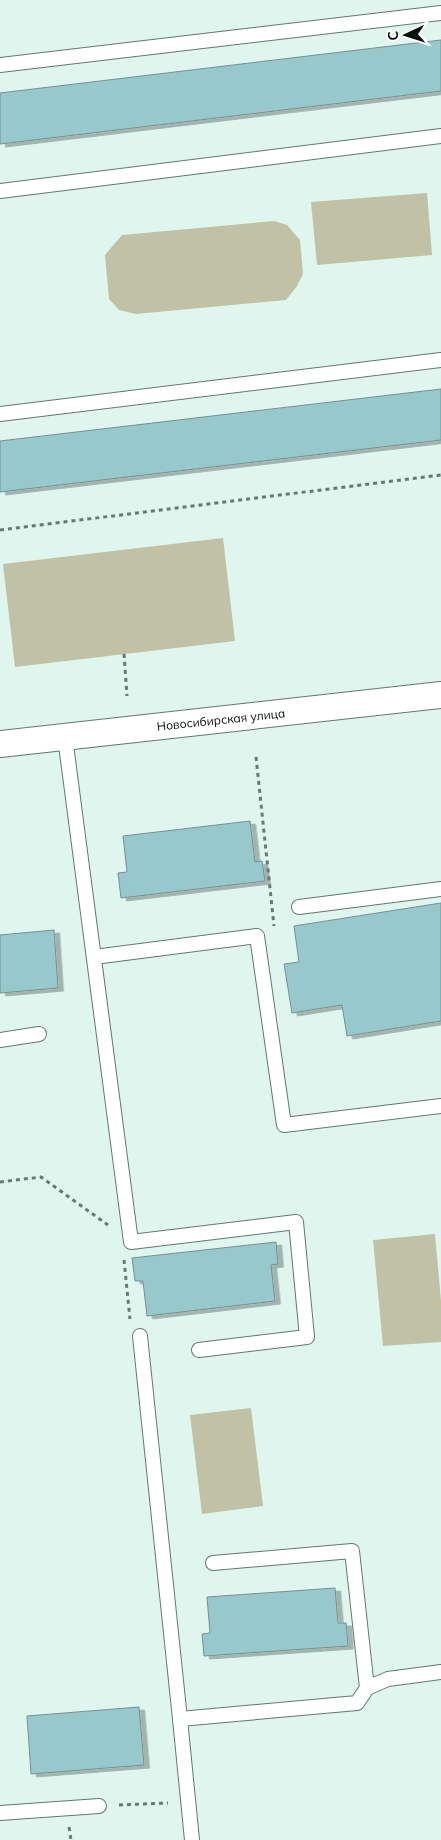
<svg xmlns="http://www.w3.org/2000/svg" width="441" height="1840" viewBox="0 0 441 1840" font-family="Mulish,sans-serif">
	<style>
		.green { fill: #c1c2a5 }
		.building { fill: #97c8cc; stroke: #779092; filter: url(#shadow) }
		.lines { fill: none; stroke-linecap: round; stroke-linejoin: round }
		.service-casing { stroke: #627770; stroke-width: 16 }
		.minor-casing { stroke: #627770; stroke-width: 28 }
		.path { stroke: #697872; stroke-width: 3; stroke-dasharray: 4 4; stroke-linecap: butt }
		.service { stroke: #fff; stroke-width: 14 }
		.minor { stroke: #fff; stroke-width: 26 }
		.labels { text-anchor: middle; stroke-width: 4; stroke-linejoin: round; paint-order: stroke }
		.street-label { font-size: 12px; fill: #070f0c; stroke: #fff }
	</style>
	<defs>
		<filter id="shadow"><feDropShadow dx="5.5" dy="3" stdDeviation="0" flood-color="#0004"/></filter>
	</defs>
	<rect width="100%" height="100%" fill="#def6ed"/>
	<!-- green -->
	<g class="green">
		<path d="M427 193 432 255 317 265 311 202Z"/>
		<path d="M274 221 287 225 300 240 303 274 297 286 286 300 136 314 119 310 109 299 105 255 122 235Z"/>
		<path d="M223 538 235 641 15 667 3 564Z"/>
		<path d="M435 1234 441 1301V1342L383 1346 373 1240Z"/>
		<path d="M251 1408 263 1506 202 1514 190 1415Z"/>
	</g>
	<!-- building -->
	<g class="building">
		<path d="M441 40V91L0 144V93Z"/>
		<path d="M441 389V440L0 492V441Z"/>
		<path d="M250 821 255 862 262 861 265 881 121 898 118 873 127 872 123 836Z"/>
		<path d="M441 903V1021L347 1036 342 1005 292 1013 284 964 299 962 294 926Z"/>
		<path d="M54 930 58 988 0 993V935Z"/>
		<path d="M276 1242 278 1264 271 1265 275 1301 147 1316 143 1281H135L132 1258Z"/>
		<path d="M335 1588 338 1623H346L348 1646 204 1656 202 1634 210 1633 207 1597Z"/>
		<path d="M139 1707 144 1765 31 1774 27 1716Z"/>
	</g>
	<g class="lines">
		<defs>
			<g id="service">
				<path d="M0 65 441 13"/>
				<path d="M0 191 441 136"/>
				<path d="M0 414 441 360"/>
				<path d="M65 737 131 1242 296 1222 307 1337 199 1350"/>
				<path d="M299 907 441 889"/>
				<path d="M94 957 257 936 284 1125 441 1106"/>
				<path d="M0 1040 39 1034"/>
				<path d="M140 1336 180 1719"/>
				<path d="M367 1688 388 1679 441 1672"/>
				<path d="M0 1813 99 1806"/>
				<path d="M192 1840 180 1719 357 1703 367 1688 352 1551 213 1563"/>
			</g>
			<path id="minor" d="M0 744 441 695"/>
		</defs>
		<!-- service casing -->
		<use href="#service" class="service-casing"/>
		<!-- minor casing -->
		<use href="#minor" class="minor-casing"/>
		<!-- path -->
		<g class="path">
			<path d="M0 530 441 475"/>
			<path d="M124 654 127 696"/>
			<path d="M256 757 274 926"/>
			<path d="M0 1182 41 1177 108 1225"/>
			<path d="M124 1260 130 1319"/>
			<path d="M119 1805 168 1803"/>
			<path d="M69 1827 71 1840"/>
		</g>
		<!-- service -->
		<use href="#service" class="service"/>
		<!-- minor -->
		<use href="#minor" class="minor"/>
	</g>
	<g class="labels">
		<!-- street labels -->
		<g class="street-label">
			<text transform="translate(221 720) rotate(-6)" y="4">Новосибирская улица</text>
		</g>
	</g>
	<!-- north arrow -->
	<g transform="translate(406 35) rotate(266)" stroke="#ffffff" stroke-width="4" paint-order="stroke">
	<path d="M0-4L9 19L0 12L-9 19Z" fill="#070f0c"/>
	<text y="-8" font-size="14" font-weight="bold" text-anchor="middle" fill="#070f0c">С</text>
	</g>
</svg>
